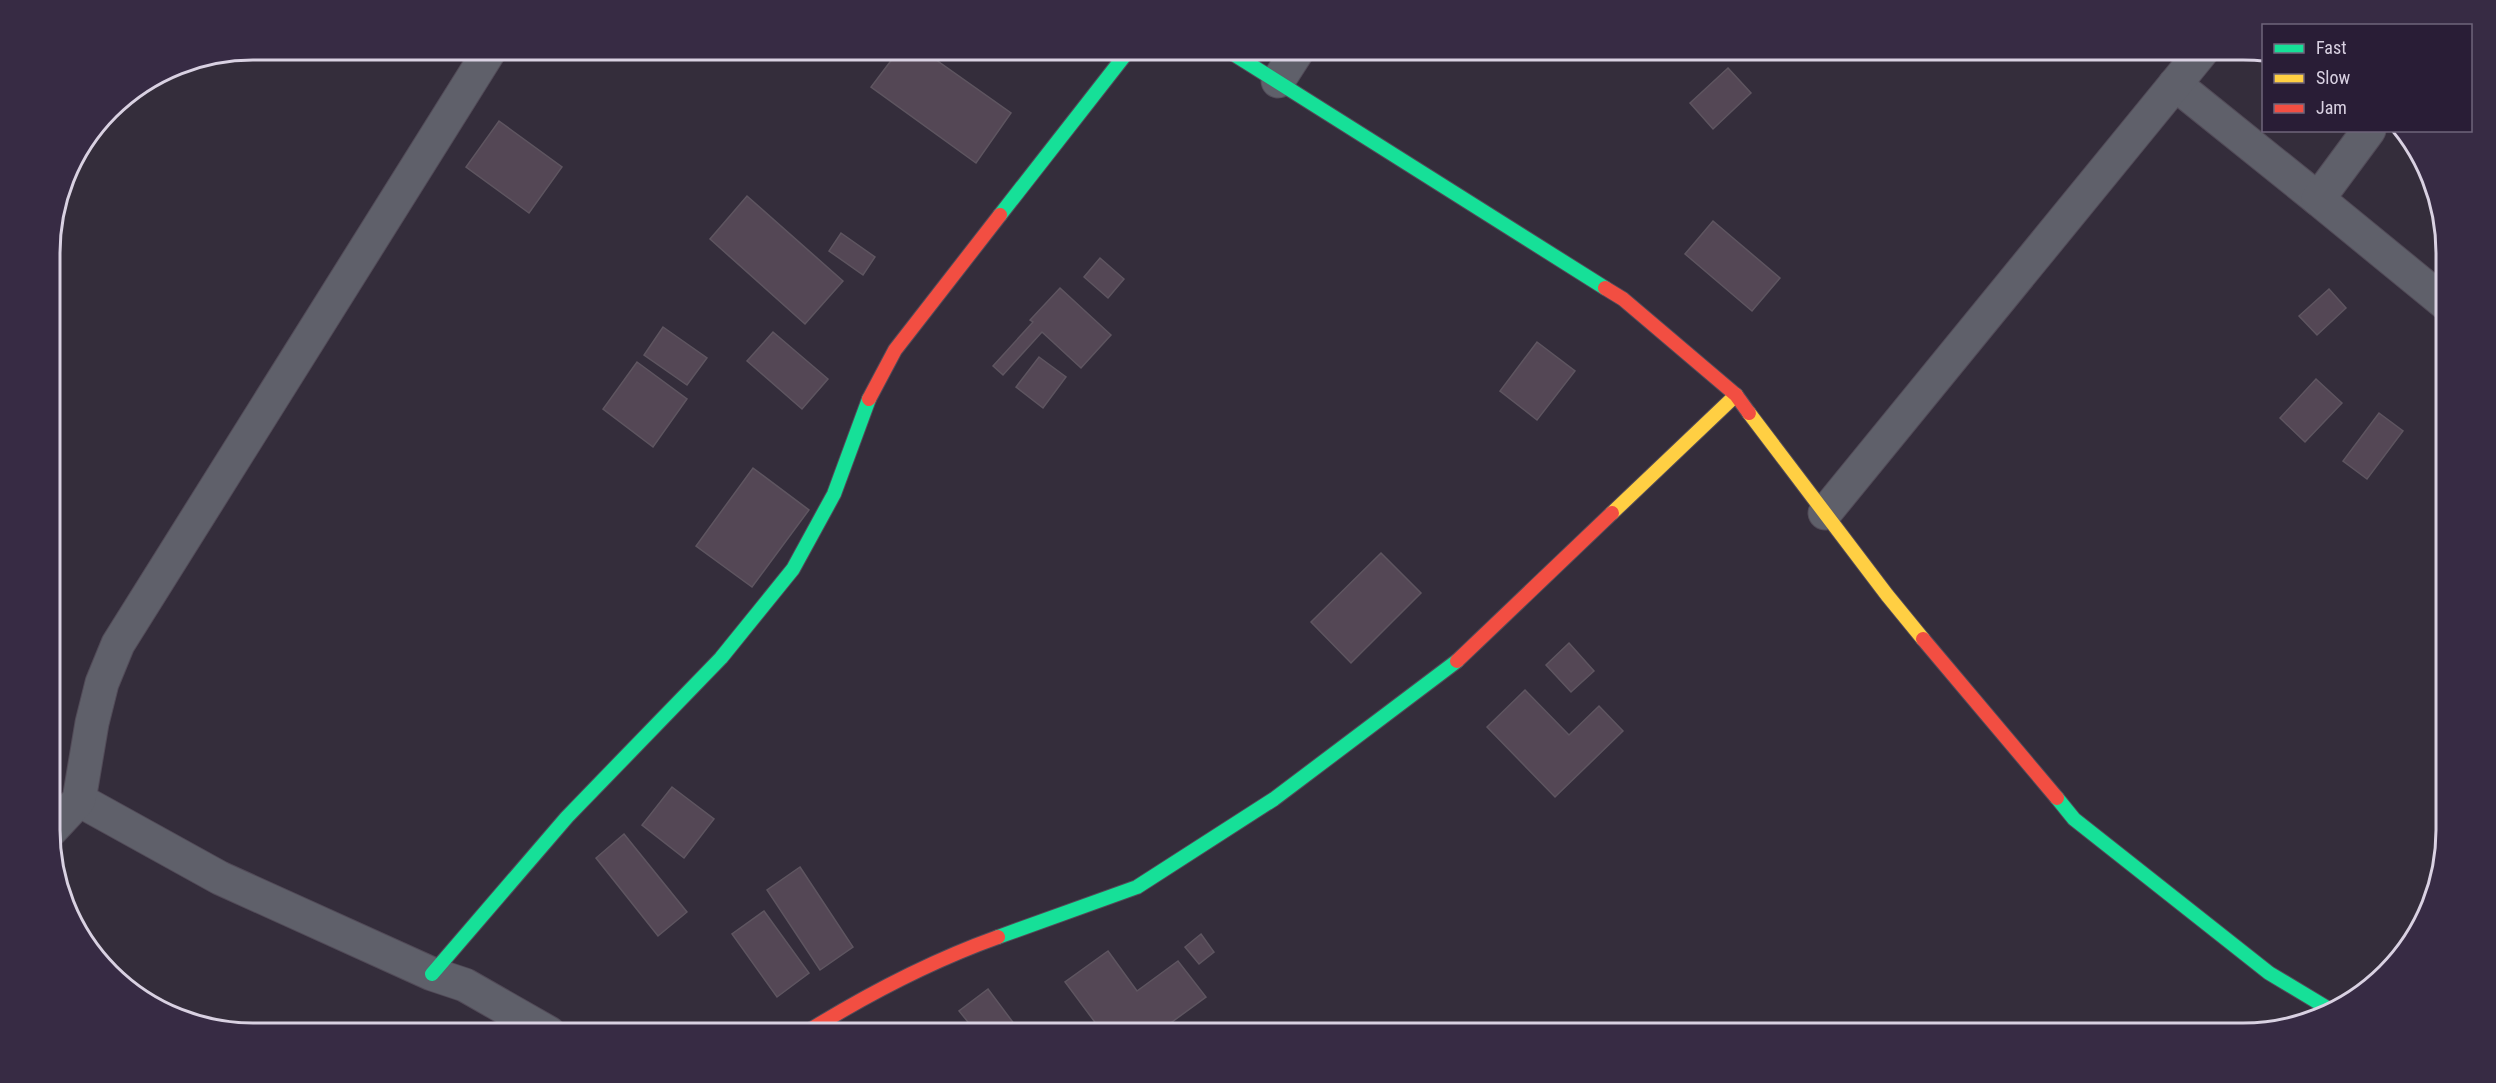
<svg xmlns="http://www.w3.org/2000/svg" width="2496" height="1083" viewBox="0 0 2496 1083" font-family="'Roboto Condensed',sans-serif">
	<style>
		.building { fill: #544755; stroke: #5e5560; stroke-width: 1.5 }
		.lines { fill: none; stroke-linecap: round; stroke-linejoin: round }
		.street-casing { stroke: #524b58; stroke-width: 35 }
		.fast-casing { stroke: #524b58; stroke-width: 16 }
		.slow-casing { stroke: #524b58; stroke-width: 16 }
		.jam-casing { stroke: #524b58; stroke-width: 16 }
		.street { stroke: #5f606a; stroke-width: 33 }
		.fast { stroke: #16e098; stroke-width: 14 }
		.slow { stroke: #ffcf43; stroke-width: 14 }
		.jam { stroke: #f24e42; stroke-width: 14 }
		.rim { fill: none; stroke: #d9d1e2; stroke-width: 3 }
	</style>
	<rect width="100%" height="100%" fill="#342d3b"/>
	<!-- building -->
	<g class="building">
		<path d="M899 50H922L1011 113 976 163 871 87Z"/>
		<path d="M1728 68 1751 93 1713 129 1690 103Z"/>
		<path d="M499 121 562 167 529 213 466 167Z"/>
		<path d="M747 196 843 281 805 324 710 239Z"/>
		<path d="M1713 221 1780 278 1752 311 1685 254Z"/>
		<path d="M841 233 875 257 863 275 829 251Z"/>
		<path d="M1100 258 1124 279 1108 298 1084 277Z"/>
		<path d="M1060 288 1111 335 1081 368 1042 332 1003 375 993 366 1033 322 1030 320Z"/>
		<path d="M2329 289 2346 308 2317 335 2299 316Z"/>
		<path d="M663 327 707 358 687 385 644 355Z"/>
		<path d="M773 332 828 379 802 409 747 361Z"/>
		<path d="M1537 342 1575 371 1537 420 1500 391Z"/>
		<path d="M1039 357 1066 377 1043 408 1016 387Z"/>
		<path d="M637 362 687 399 653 447 603 409Z"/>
		<path d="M2316 379 2342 403 2305 442 2280 418Z"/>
		<path d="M2379 413 2403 431 2367 479 2343 461Z"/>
		<path d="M753 468 809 510 752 587 696 546Z"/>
		<path d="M1381 553 1421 593 1351 663 1311 622Z"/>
		<path d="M1569 643 1594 671 1571 692 1546 665Z"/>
		<path d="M1525 690 1569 735 1599 706 1623 731 1555 797 1487 727Z"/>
		<path d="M672 787 714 819 684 858 642 825Z"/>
		<path d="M624 834 687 912 658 936 596 858Z"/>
		<path d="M800 867 853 947 820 970 767 890Z"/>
		<path d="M764 911 809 973 777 997 732 934Z"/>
		<path d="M1201 934 1214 952 1199 964 1185 947Z"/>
		<path d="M1108 951 1137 991 1178 961 1206 997 1157 1033H1103L1065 982Z"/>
		<path d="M988 989 1021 1033H977L959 1011Z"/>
	</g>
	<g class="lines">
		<defs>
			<g id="street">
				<path d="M1278 81 1298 50"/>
				<path d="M2175 84 2318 199"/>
				<path d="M2369 130 2318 199 2445 303"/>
				<path d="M1825 513 2203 50"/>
				<path d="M79 800 220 878 432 974 465 985 549 1033"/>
				<path d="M51 830 79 800 92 723 102 683 118 644 490 50"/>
			</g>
			<g id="fast">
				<path d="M1227 50 1605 288"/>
				<path d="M1000 215 1129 50"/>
				<path d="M2057 798 2074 819 2269 973 2329 1009"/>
				<path d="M998 937 1137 887 1274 799 1457 661"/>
				<path d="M432 974 567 817 721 658 793 569 834 494 869 399"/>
			</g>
			<g id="slow">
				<path d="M1749 413 1887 595 1923 639"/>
				<path d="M1612 513 1736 395"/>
			</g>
			<g id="jam">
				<path d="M1605 288 1623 299 1736 395 1749 413"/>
				<path d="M869 399 895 350 1000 215"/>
				<path d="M1923 639 2057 798"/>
				<path d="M1457 661 1612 513"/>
				<path d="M805 1033C866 995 931 961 998 937"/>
			</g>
		</defs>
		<!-- street casing -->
		<use href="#street" class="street-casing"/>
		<!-- fast casing -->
		<use href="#fast" class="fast-casing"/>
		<!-- slow casing -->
		<use href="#slow" class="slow-casing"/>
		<!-- jam casing -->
		<use href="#jam" class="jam-casing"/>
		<!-- street -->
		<use href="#street" class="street"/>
		<!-- fast -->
		<use href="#fast" class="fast"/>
		<!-- slow -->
		<use href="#slow" class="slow"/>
		<!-- jam -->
		<use href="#jam" class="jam"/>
	</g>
	<!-- crop -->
	<path d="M0 0H2496V1083H0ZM253 60H2243A193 193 0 0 1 2436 253V830A193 193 0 0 1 2243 1023H253A193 193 0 0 1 60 830V253A193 193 0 0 1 253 60Z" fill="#372b44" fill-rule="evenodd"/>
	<path class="rim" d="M253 60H2243A193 193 0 0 1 2436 253V830A193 193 0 0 1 2243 1023H253A193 193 0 0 1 60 830V253A193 193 0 0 1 253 60Z"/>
	<!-- legend -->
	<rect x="2262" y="24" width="210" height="108" fill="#291d36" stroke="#6f657b" stroke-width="1.5"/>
	<rect x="2274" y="44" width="30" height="9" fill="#16e098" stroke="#6f657b" stroke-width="1.5"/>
	<text x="2316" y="54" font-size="18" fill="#d9d1e2">Fast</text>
	<rect x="2274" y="74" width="30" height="9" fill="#ffcf43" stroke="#6f657b" stroke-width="1.5"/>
	<text x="2316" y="84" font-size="18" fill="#d9d1e2">Slow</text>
	<rect x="2274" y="104" width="30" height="9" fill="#f24e42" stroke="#6f657b" stroke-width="1.5"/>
	<text x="2316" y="114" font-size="18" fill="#d9d1e2">Jam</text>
</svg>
